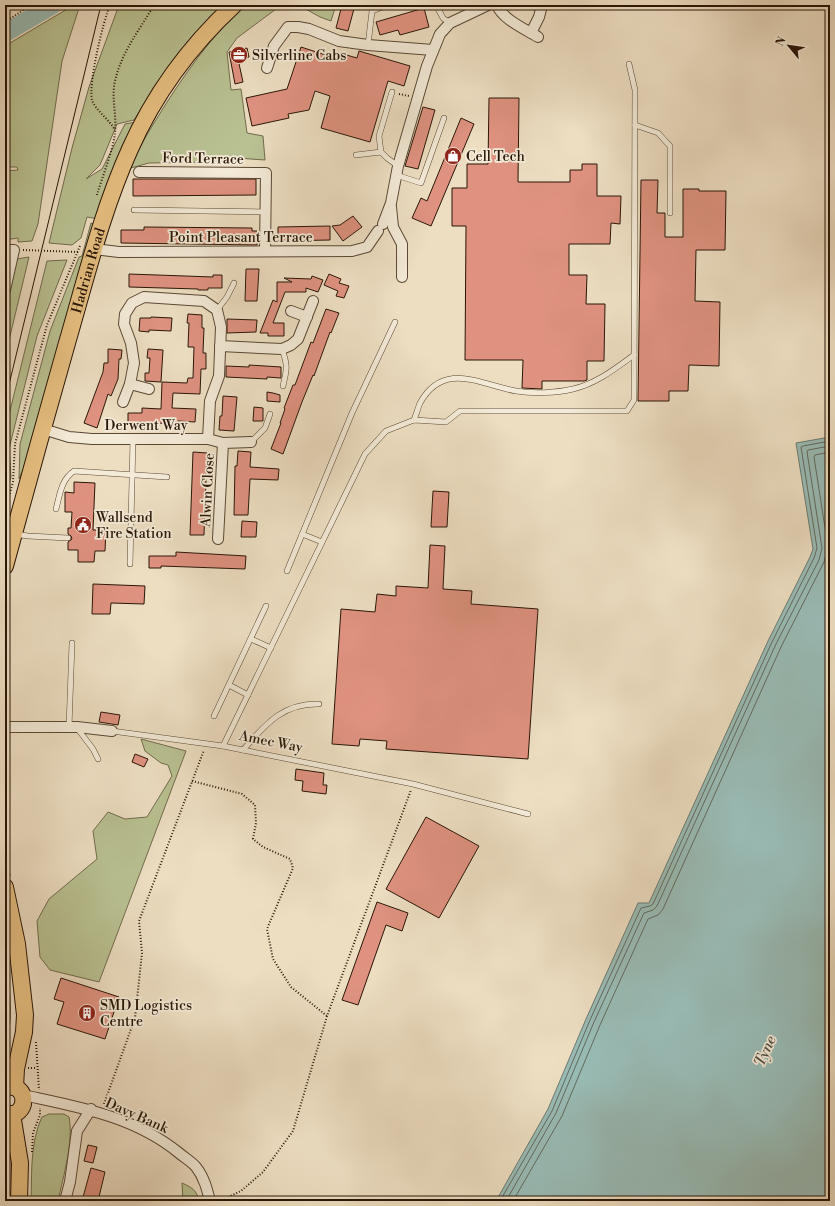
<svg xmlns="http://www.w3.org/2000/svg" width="835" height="1206" viewBox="0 0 835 1206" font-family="'Libre Bodoni',serif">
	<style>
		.green { fill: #b9c192; stroke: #716c4c }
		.water { fill: #99bcb6; stroke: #6c7a70 }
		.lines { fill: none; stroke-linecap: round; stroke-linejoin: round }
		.shore { stroke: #61695e; stroke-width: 1 }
		.river { stroke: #99bcb6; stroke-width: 18 }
		.building { fill: #df9280; stroke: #291606 }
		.lane-casing { stroke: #5a4835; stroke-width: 6 }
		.street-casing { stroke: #5a4835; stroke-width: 12 }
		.primary-casing { stroke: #291606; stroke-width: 18 }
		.path { stroke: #291606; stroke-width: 2; stroke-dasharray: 1 2; stroke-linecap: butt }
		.lane { stroke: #f3ead7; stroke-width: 5 }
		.street { stroke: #f3ead7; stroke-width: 10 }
		.primary { stroke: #e6bf81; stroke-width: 16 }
		.tram { stroke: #291606; stroke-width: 1 }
		.labels { text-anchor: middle; stroke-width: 3.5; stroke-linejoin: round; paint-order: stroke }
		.poi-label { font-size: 14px; fill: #291606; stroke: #f3ead7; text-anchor: start }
		.street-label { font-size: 14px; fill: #291606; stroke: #f3ead7 }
		.water-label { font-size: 15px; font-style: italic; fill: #505044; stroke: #f3ead7 }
	</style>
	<rect width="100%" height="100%" fill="#eddec2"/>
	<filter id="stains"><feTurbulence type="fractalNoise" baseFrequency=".005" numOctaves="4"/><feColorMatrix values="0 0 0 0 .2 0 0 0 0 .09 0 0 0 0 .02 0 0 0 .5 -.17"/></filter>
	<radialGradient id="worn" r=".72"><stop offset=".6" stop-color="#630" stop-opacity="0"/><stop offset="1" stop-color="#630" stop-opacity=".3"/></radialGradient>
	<!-- green -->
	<g class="green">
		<path d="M74 5H80L62 61 38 224 32 241 18 242V238L5 240V171L18 170 17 167H5V46Z"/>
		<path d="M119 5H222L174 59 134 120 117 124 100 165 86 179 102 169 125 124 136 122 98 219 87 217 81 238 72 245 49 243 72 148 89 87Z"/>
		<path d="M244 5H336L331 21 320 17 304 8 276 9 237 38 227 52 231 90 241 89 247 133 263 136 265 160 236 158 220 162 149 163 127 169C153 124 178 81 211 41 221 29 231 16 244 5Z"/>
		<path d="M91 223 97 225 34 444 19 479 20 444 50 331 79 257 82 256Z"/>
		<path d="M29 257 5 357V314L17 259Z"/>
		<path d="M67 260 37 336 9 449 11 477 5 497V431L47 261Z"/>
		<path d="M141 739 186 751 99 982 50 970 40 957 37 921 49 899 97 859 93 831 108 812 125 819 147 817 172 776 168 765 161 763 145 751Z"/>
		<path d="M9 979C10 1002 13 1024 5 1045V980Z"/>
		<path d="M49 1114H64L69 1117C74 1142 63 1177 58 1201H31C32 1173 30 1143 42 1117Z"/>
		<path d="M182 1183C191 1187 197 1190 199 1201H183Z"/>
	</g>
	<!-- water -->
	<path class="water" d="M830 437V1201H496L548 1109 586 1019 638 903H649L768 641 810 557 813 549 796 443Z"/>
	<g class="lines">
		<!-- shore -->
		<g class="shore">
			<path d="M500 1201 552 1111 590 1020 641 908 650 906 653 904 772 642 814 558 817 548 801 447 803 446 830 441"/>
			<path d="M506 1201 556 1113 594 1022 644 913 653 910 657 906 776 644 819 560 822 548 807 452 808 450 830 446"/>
			<path d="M513 1201 562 1116 600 1025 648 919 658 915 663 909 781 647 824 562 828 547 814 457 815 455 830 452"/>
		</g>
		<!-- river -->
		<path class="river" d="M5 33 53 5"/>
	</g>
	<!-- building -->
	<g class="building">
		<path d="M342 5H355L348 31 336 28Z"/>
		<path d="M424 8 429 27 400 35 398 30 380 35 376 22Z"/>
		<path d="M301 47 341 60 343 54 357 58 359 51 410 66 404 86 388 81 370 142 321 128 330 96 315 91 309 110 288 114 289 118 252 126 246 98 287 89Z"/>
		<path d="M247 48 249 57 238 59 243 82 235 84 229 52Z"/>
		<path d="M489 98H519L518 182H570V170H582V164H597V196H621L620 224 611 223 610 244H569V275H587L586 304H605L604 361H587V380L584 381H542V389L522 388 523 360H465L466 226H452V188H467V164H488Z"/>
		<path d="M423 107 435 110 418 169 405 166Z"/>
		<path d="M461 118 474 124 431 226 412 218 421 198 427 201Z"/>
		<path d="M133 179H256V195L133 196Z"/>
		<path d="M641 180H658L657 213H665V237H683V189H699V191H726L725 250H696L695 301 720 302 719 366 689 365 688 391H669V401H638Z"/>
		<path d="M353 216 362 227 343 241 332 226 340 225Z"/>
		<path d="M330 226V240L278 241V227Z"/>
		<path d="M144 227 252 228V231H257V245L121 243V230H144Z"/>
		<path d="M246 269H259L257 301H245Z"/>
		<path d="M129 274 213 277V275H222V288H208V290H198V289L129 287Z"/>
		<path d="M329 274 341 279 339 283 349 286 344 298 336 296 338 291 324 285Z"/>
		<path d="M312 276 323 280 318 292 306 288V292H285L273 323H284V336H268V333H260L273 300 277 302V282H292L284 278 311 279Z"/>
		<path d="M326 309 339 313 331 333 330 332 314 376 313 375 302 402 283 454 271 449 281 423H280L285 409 284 408 293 385H295L311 342 313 343Z"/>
		<path d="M188 314 202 315V328H204L203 353H206V369H201L200 394 173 393 172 408 196 409 195 422 178 421 177 424 137 422V425H128V413H142V408L161 409 162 382 187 383 188 378H193L194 347H188L189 323H187Z"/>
		<path d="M151 317 172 318 171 331 149 330V332L139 331 140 318H151Z"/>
		<path d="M227 319 257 320 256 332 227 333Z"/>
		<path d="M108 349 122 350 121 359H119L118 379 111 396 108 394 97 428 84 423 103 372 104 363H108Z"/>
		<path d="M148 349 163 350 161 382 145 381V373H149L150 358H147Z"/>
		<path d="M249 365 281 367V378L267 377V379L226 377V366L249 367Z"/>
		<path d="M267 392 273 393 280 395V402L267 401Z"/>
		<path d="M223 396 237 397 234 431 219 430 220 416H222Z"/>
		<path d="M254 407 263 408V421H253Z"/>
		<path d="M238 451 251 452 250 467 279 469 278 480 250 479 248 515H234L235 466H237Z"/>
		<path d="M193 452 207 453 204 535H190Z"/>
		<path d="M74 482 95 483 93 530H106L105 551H95L94 562H78V550H68V542L72 539 71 536 68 534V528H71L72 512H65V492L74 493Z"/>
		<path d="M433 491 449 492 447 527H431Z"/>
		<path d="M242 521 257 522 256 537H241Z"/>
		<path d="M430 545 445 546 443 589 472 591 471 604 538 609 528 759 386 749 387 741 360 739 359 746 332 744 341 609 375 612 377 594 396 596V586L428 588Z"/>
		<path d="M176 552 246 556 245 569 161 566V568H149V556H176Z"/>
		<path d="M93 584 145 586 144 604 111 603 110 614H92Z"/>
		<path d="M101 712 120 715 118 725 99 722Z"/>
		<path d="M135 754 148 759 144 767 132 762Z"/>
		<path d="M296 769 324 773 323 785H327L326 794 302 791 303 781 295 780Z"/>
		<path d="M426 817 479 846 439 918 386 889Z"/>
		<path d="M377 902 408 913 402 931 386 925 358 1005 342 1000Z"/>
		<path d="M61 978 119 997 105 1039 57 1024 64 1002 54 999Z"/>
		<path d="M88 1145 97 1147 93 1163 84 1161Z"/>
		<path d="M91 1168 105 1172 98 1201H82Z"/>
	</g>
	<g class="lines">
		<defs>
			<g id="lane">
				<path d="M436 5 443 18 450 23"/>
				<path d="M368 45 372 11 388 5"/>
				<path d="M635 125 658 133 670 146V213"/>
				<path d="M381 152 379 136 392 92"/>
				<path d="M356 155 381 152 387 158 398 166"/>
				<path d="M396 175 421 183 444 118"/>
				<path d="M134 210 265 212"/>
				<path d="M217 310 227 297 234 283"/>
				<path d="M282 349C288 366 287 369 283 386"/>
				<path d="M414 420C416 415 418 408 420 403 444 360 481 385 516 391 533 394 556 393 573 389 596 384 616 368 634 355"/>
				<path d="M251 442 265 428 270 414"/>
				<path d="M56 509C60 494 61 480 74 471L167 477"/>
				<path d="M15 534 28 536 68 538"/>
				<path d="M302 534 322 542"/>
				<path d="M130 564 133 439"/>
				<path d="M287 571 352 413 395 322"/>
				<path d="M251 639 271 648"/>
				<path d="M229 685 248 695"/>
				<path d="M214 716 266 606"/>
				<path d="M69 727 72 643"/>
				<path d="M77 728 93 749 98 759"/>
				<path d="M112 731 223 746 413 784 528 814"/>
				<path d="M223 746 365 454 386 431 414 420 446 422 460 411H627L634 400 635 90 629 64"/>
				<path d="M243 750C265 725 282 703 319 704"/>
			</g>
			<g id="street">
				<path d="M497 5C502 19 525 29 538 37"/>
				<path d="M531 33 539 17 542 5"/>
				<path d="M267 68 274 46 288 27H298L309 29 339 41 368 45 433 50"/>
				<path d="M139 172 266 173 265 251"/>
				<path d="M391 207 393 227 402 244V277"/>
				<path d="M383 224 391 203 398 166 427 66 440 34 450 23 488 5"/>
				<path d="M94 249 119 252 352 251 367 247 378 231"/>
				<path d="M5 250H14L5 290"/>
				<path d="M291 311 307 317"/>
				<path d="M220 346 282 349 291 345 298 339 313 301"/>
				<path d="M130 384 149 389"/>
				<path d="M123 402 130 384 134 363 131 343 124 324 125 314 132 303 144 297 204 301 217 310 221 327 219 376 210 401 208 439"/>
				<path d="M43 429 69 437 92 439H208L223 443 251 442"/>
				<path d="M218 539 223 443"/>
				<path d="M5 727H77L112 731"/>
				<path d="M23 1095C78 1107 134 1116 179 1153 185 1158 192 1162 196 1167 204 1177 207 1189 210 1201"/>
				<path d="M65 1201 70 1182 77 1131 91 1109"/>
			</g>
			<g id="primary">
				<path id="s1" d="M5 566C25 492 46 417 67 343 86 278 102 211 130 149 154 95 190 46 234 5"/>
				<path d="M5 887 17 944 25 1015 24 1032 16 1069 15 1087"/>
				<path d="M5 1087C30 1082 29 1119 5 1114"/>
				<path d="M12 1114 20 1163 19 1201"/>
			</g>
		</defs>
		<!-- lane casing -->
		<use href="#lane" class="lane-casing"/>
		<!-- street casing -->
		<use href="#street" class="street-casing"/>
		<!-- primary casing -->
		<use href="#primary" class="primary-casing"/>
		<!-- path -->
		<g class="path">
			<path d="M110 5C103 22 88 84 92 100 96 111 109 119 115 130"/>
			<path d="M5 22 31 5"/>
			<path d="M399 94 409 96"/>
			<path d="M97 195C102 177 113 151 115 133 117 115 111 98 115 81 122 51 139 31 154 5"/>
			<path d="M23 250 78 252"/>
			<path d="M5 511 13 482 15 444 47 325 80 246"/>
			<path d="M192 781 242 794 255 805 256 823 253 839 263 847 290 859 293 868 267 929 273 959 291 987 327 1016"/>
			<path d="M5 854 10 876"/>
			<path d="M36 1042 39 1090"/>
			<path d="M28 1068H37"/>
			<path d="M104 1104 135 1018 142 953 139 921 204 750"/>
			<path d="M32 1152 33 1133 40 1115V1108"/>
			<path d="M220 1201 241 1191 263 1172 293 1131 327 1016 411 790"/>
		</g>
		<!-- lane -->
		<use href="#lane" class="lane"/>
		<!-- street -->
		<use href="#street" class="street"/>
		<!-- primary -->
		<use href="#primary" class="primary"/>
		<!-- tram -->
		<path class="tram" d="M5 401 101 5"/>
	</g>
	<!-- icons -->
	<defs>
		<symbol id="office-disc" viewBox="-11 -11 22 22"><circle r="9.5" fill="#8f2418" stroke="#f3ead7"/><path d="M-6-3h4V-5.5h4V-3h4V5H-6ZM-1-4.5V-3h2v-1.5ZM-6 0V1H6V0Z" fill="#fff"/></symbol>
		<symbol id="shop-disc" viewBox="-11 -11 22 22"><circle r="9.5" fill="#8f2418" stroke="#f3ead7"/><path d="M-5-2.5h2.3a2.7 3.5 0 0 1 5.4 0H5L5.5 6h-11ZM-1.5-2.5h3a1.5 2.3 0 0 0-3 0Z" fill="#fff"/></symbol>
		<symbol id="civic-disc" viewBox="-11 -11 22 22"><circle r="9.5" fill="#8f2418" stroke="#f3ead7"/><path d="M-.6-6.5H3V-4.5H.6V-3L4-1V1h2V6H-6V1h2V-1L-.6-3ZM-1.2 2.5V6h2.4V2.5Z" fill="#fff"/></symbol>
		<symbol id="building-disc" viewBox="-11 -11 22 22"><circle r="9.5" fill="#8f2418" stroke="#f3ead7"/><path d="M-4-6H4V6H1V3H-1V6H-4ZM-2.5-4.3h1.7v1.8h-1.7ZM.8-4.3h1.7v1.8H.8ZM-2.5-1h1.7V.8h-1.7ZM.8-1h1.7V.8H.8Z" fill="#fff"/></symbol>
	</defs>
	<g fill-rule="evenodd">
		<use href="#office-disc" x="229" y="45" width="20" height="20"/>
		<use href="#shop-disc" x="443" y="146" width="20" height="20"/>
		<use href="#civic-disc" x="73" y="515" width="20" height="20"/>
		<use href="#building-disc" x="77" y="1003" width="20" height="20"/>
	</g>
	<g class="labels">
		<!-- poi labels -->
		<g class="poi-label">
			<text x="252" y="60">Silverline Cabs</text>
			<text x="466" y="161">Cell Tech</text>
			<text x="96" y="522">Wallsend<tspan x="96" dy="16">Fire Station</tspan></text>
			<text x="100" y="1010">SMD Logistics<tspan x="100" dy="16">Centre</tspan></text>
		</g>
		<!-- street labels -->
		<g class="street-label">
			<text transform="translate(203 158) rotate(1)" y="5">Ford Terrace</text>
			<text x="241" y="242">Point Pleasant Terrace</text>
			<text dy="5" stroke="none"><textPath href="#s1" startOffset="307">Hadrian Road</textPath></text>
			<text x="146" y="430">Derwent Way</text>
			<text transform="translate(207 490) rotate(-87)" y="5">Alwin Close</text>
			<text transform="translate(271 741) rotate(11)" y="5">Amec Way</text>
			<text transform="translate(137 1115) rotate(24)" y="5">Davy Bank</text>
		</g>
		<!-- water labels -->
		<g class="water-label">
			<text transform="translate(765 1051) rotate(-66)" y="5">Tyne</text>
		</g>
	</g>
	<!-- margin -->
	<rect width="835" height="1206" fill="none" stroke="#eddec2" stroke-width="20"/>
	<rect x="6" y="6" width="823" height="1194" fill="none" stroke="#291606" stroke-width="2"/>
	<rect x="10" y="10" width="815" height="1186" fill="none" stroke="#291606"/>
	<!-- north arrow -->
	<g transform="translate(789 46) rotate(299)" stroke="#f3ead7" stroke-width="3" paint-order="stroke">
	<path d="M0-3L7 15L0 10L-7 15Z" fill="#291606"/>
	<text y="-6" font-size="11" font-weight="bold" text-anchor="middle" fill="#291606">N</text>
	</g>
	<rect width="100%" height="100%" filter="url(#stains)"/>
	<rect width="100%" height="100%" fill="url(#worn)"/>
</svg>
